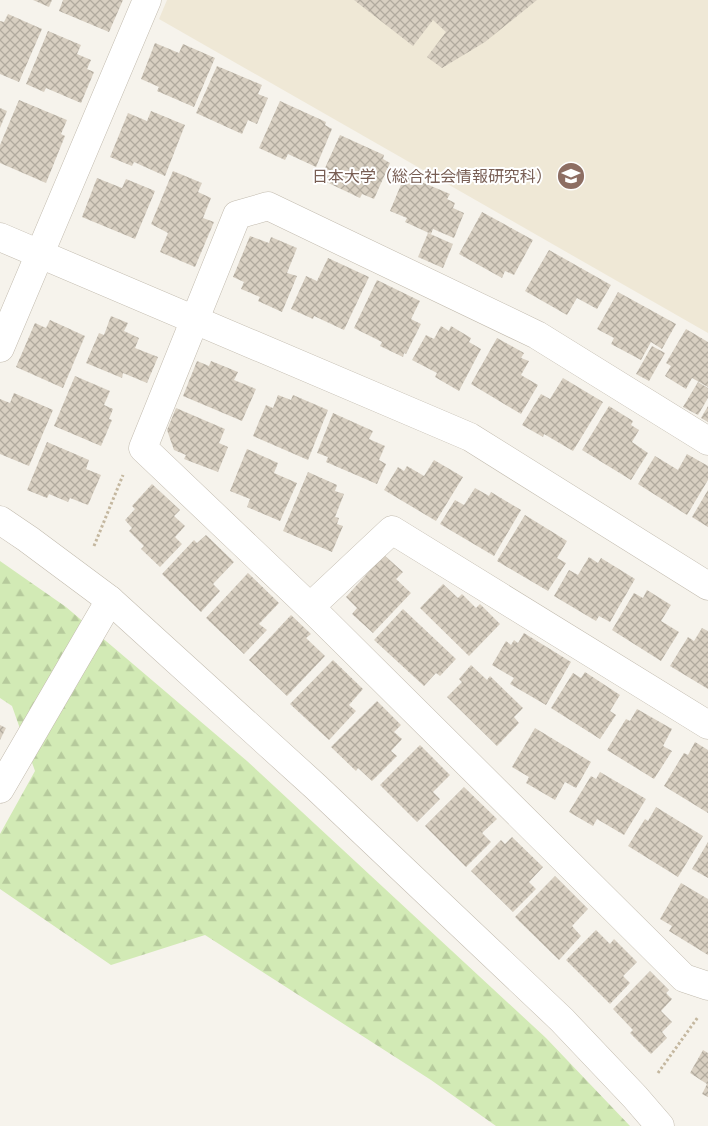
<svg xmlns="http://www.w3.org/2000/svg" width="708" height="1126" viewBox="0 0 708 1126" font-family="'Work Sans','Noto Sans JP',sans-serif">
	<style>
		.education { fill: #efe8d6 }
		.forest { fill: url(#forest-firs) }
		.building { fill: url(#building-cross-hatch) }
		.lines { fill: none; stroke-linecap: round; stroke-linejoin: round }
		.minor-casing { stroke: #c2bbae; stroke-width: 29 }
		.path { stroke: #c4b79f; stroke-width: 3; stroke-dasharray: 2.5 2.5; stroke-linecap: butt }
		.minor { stroke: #fff; stroke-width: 28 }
		.labels { text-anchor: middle; stroke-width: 4; stroke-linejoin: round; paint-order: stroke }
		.education-label { font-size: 16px; fill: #785e54; stroke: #fff; text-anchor: end }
	</style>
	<defs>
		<pattern id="forest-firs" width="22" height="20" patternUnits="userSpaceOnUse" patternTransform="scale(1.25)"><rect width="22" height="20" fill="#d2eab5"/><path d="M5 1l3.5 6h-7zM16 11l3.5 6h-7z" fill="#b6ca9c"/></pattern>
		<pattern id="building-cross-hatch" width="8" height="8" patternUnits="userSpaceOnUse" patternTransform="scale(1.25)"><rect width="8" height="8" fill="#d8cfc1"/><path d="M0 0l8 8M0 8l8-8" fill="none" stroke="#b1aa9e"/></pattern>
	</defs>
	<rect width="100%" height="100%" fill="#f6f3ec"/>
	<!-- education -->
	<path class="education" d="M167 0H708V333L159 19Z"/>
	<!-- forest -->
	<path class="forest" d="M0 561 66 607 247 761 546 1038 630 1126H496L431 1080 205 935 111 965 0 889V834L35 771 12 706 0 698Z"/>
	<!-- building -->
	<g class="building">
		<path d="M33 0H52L49 7Z"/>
		<path d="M63 0H123L109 32 59 11Z"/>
		<path d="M354 0H537L485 42 442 68 427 57 446 32 433 20 413 46Z"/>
		<path d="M8 14 42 29 19 82 0 74V21L4 22Z"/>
		<path d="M48 31 81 45 77 54 91 60 87 69 94 72 81 103 46 88 44 92 26 84Z"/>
		<path d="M155 43 179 53 183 44 215 58 194 107 157 91 159 87 141 79Z"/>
		<path d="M217 66 262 85 258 94 268 98 257 124 248 120 242 134 196 113Z"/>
		<path d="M19 100 67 120 61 134 65 136 46 183 0 163V145Z"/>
		<path d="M280 101 326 122 325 125 332 129 316 167 288 154 285 160 259 148Z"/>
		<path d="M0 108 7 111 0 128Z"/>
		<path d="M151 111 185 125 165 176 134 162 132 166 110 157 128 113 147 121Z"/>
		<path d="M340 135 384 155 383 159 390 163 374 199 362 194 360 198 320 179Z"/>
		<path d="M173 171 202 183 198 192 211 198 203 218 214 222 195 267 160 252 168 233 151 224Z"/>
		<path d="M405 175 450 194 447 199 455 203 453 208 464 213 454 238 433 229 431 234 405 222 407 218 390 211Z"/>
		<path d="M97 178 122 188 126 179 155 191 135 239 82 217Z"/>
		<path d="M482 212 533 240 514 275 505 271 502 278 459 254Z"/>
		<path d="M428 233 453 244 443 268 418 257Z"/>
		<path d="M250 236 269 243 271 237 297 248 287 273 297 276 282 312 258 301 260 297 241 289 244 282 233 277Z"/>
		<path d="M549 250 611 285 597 309 577 298 567 315 525 291Z"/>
		<path d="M328 258 369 277 344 330 314 316 313 319 291 309 306 276 317 281Z"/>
		<path d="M377 280 420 301 411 319 421 324 406 354 404 353 403 357 380 346 382 342 354 328Z"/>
		<path d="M618 292 676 324 662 349 651 342 641 360 611 344 614 338 597 329Z"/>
		<path d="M111 316 128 323 124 331 139 338 135 348 158 357 147 383 123 373 122 378 86 363 99 333 104 335Z"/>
		<path d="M50 320 85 336 63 388 16 367 35 323 46 328Z"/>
		<path d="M441 326 449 331 451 326 471 338 469 342 481 349 459 391 435 377 437 373 412 360 426 335 434 339Z"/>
		<path d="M686 329 708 342V387L692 378 686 389 665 376 671 366 666 363Z"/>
		<path d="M497 338 524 353 521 358 529 361 521 375 538 385 521 414 471 384Z"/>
		<path d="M652 346 665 353 649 381 636 374Z"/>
		<path d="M197 361 209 366 211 361 238 372 234 380 256 389 242 421 183 396Z"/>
		<path d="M75 376 110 391 104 405 113 409 109 419 112 420 101 446 54 426Z"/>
		<path d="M563 378 603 402 573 451 544 434 543 437 522 425 541 394 550 399Z"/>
		<path d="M698 382 708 388V398L698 415 683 407Z"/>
		<path d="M14 393 53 410 29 466 0 454V399L10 403Z"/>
		<path d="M278 395 291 400 293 395 328 410 308 460 253 436 266 405 273 408Z"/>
		<path d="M609 406 633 421 631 425 639 430 632 442 648 453 631 480 582 450Z"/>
		<path d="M708 406V422L701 418Z"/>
		<path d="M176 408 225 429 219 443 228 447 218 472 184 459 186 455 174 450 167 430Z"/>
		<path d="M333 413 373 431 369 439 385 446 379 460 386 464 377 484 326 462 328 457 317 453Z"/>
		<path d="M47 442 89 460 86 469 101 475 88 505 70 498 68 502 49 494 47 498 27 490Z"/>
		<path d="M247 449 278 463 274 473 297 483 280 521 247 507 250 499 230 491Z"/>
		<path d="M687 454 708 466V480L687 515 638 484 655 456 678 470Z"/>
		<path d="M434 460 463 477 436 521 384 490 398 467 404 471 407 466 424 476Z"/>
		<path d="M308 472 337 485 335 491 344 494 335 517 339 518 337 524 343 526 332 552 283 531Z"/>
		<path d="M152 484 180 510 174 516 185 526 175 537 182 544 160 567 141 549 144 546 129 531 132 528 125 520 135 509 132 506Z"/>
		<path d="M475 488 489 496 491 492 521 510 494 556 440 524 455 500 464 505Z"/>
		<path d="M708 490V527L692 517Z"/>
		<path d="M525 515 567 541 557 558 566 563 548 591 497 561Z"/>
		<path d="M206 535 234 562 213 584 220 591 201 612 162 574 194 540 197 543Z"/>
		<path d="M384 555 403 572 396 579 411 593 373 633 352 614 357 608 346 597Z"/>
		<path d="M589 557 598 563 601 558 635 579 610 622 599 616 596 621 554 596 569 570 578 575Z"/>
		<path d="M248 573 279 603 259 624 267 630 244 654 206 618Z"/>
		<path d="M443 584 458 598 462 594 476 608 480 604 500 624 469 656 420 608Z"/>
		<path d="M647 590 671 605 661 621 679 632 661 661 612 630 634 593 643 598Z"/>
		<path d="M403 609 456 659 440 676 436 673 424 686 374 640Z"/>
		<path d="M291 615 311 634 306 638 325 656 287 696 249 660Z"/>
		<path d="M702 628 708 631V689L670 666 688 637 694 641Z"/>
		<path d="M524 633 571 662 546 705 510 684 514 678 492 665 506 641 511 645 514 640 518 643Z"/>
		<path d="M333 660 363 689 349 705 356 711 329 740 290 704Z"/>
		<path d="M471 665 487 680 490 676 523 708 514 717 519 723 497 746 447 697 462 682 459 679Z"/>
		<path d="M585 672 620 695 610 711 616 715 600 739 551 708 573 673 581 678Z"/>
		<path d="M377 701 401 725 394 732 402 739 391 751 397 756 372 781 358 768 356 771 331 747Z"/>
		<path d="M637 709 672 729 663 746 672 751 654 779 607 750 626 719 630 721Z"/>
		<path d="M0 725 6 728 0 740Z"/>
		<path d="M535 728 591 762 576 788 565 782 555 800 526 783 529 777 512 767Z"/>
		<path d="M695 742 708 750V813L664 786 684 753 688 755Z"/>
		<path d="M420 745 450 775 433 792 440 799 417 822 380 785Z"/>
		<path d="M600 772 646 799 624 835 597 819 593 826 569 812 591 776 596 779Z"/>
		<path d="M464 787 497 819 482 833 491 842 466 867 425 826Z"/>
		<path d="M656 807 703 836 678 877 628 846 645 819 648 821Z"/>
		<path d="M512 837 543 867 529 882 536 889 513 912 471 871 501 840 505 844Z"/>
		<path d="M708 842V878L692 869Z"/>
		<path d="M555 876 588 909 572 926 581 936 559 960 515 917Z"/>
		<path d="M681 883 708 899V955L669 931 672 926 660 919Z"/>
		<path d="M596 930 610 944 614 939 637 962 623 976 630 983 610 1004 566 960Z"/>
		<path d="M650 971 669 990 666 993 672 999 661 1011 672 1022 662 1032 667 1038 651 1054 630 1033 633 1030 613 1009Z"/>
		<path d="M703 1050 708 1053V1097L702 1094 707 1084 690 1073Z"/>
	</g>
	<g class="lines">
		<defs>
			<g id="minor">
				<path d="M0 237 470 437 708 586"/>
				<path d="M0 348 147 0"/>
				<path d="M708 441 537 335 268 206 237 215 143 448 310 607 684 978 708 986"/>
				<path d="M0 520 28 539 110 600 316 787 562 1020 635 1097 660 1126"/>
				<path d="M310 607 392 530 708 725"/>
				<path d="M0 789 110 600"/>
			</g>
		</defs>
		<!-- minor casing -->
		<use href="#minor" class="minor-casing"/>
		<!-- path -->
		<g class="path">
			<path d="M94 546 123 475"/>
			<path d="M658 1073 698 1017"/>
		</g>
		<!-- minor -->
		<use href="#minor" class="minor"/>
	</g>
	<!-- icons -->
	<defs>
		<symbol id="university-disc" viewBox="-11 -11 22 22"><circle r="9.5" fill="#8d6e63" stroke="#fff"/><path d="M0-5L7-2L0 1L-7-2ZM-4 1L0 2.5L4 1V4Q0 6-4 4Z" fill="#fff"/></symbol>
	</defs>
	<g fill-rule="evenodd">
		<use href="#university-disc" x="555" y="160" width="32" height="32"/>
	</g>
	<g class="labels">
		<!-- education labels -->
		<g class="education-label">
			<text x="552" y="182">日本大学（総合社会情報研究科）</text>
		</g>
	</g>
</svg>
